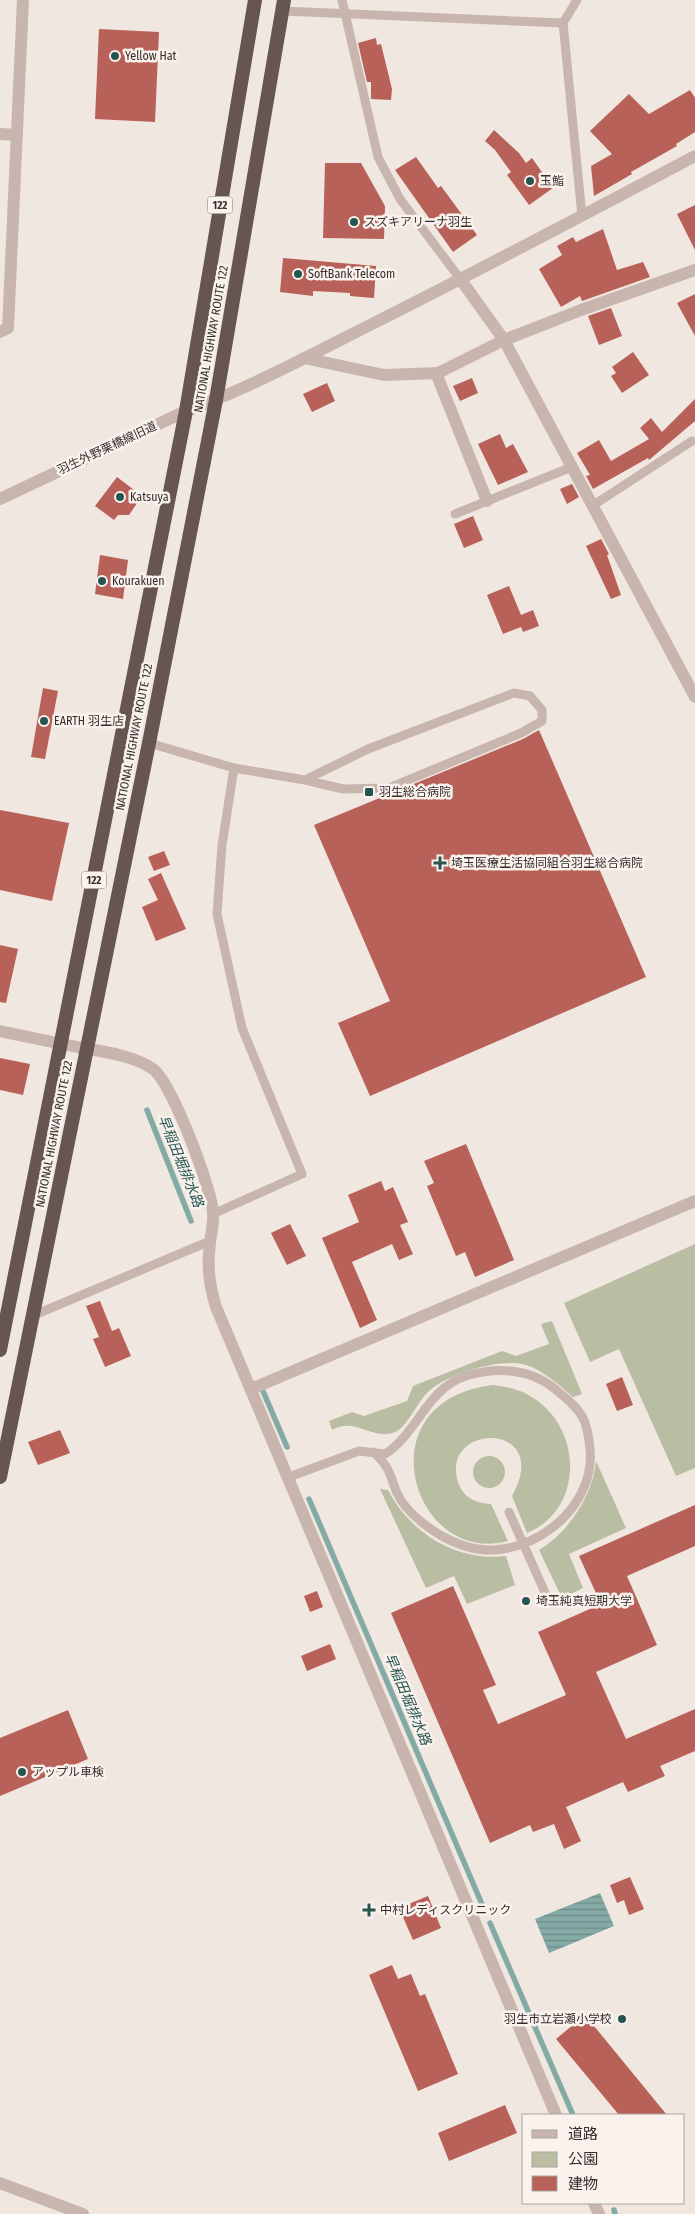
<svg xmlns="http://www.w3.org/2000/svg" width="695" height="2214" viewBox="0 0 695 2214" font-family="'Fira Sans Condensed','Noto Sans JP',sans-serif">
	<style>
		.green { fill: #b9bea3 }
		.water { fill: url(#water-rules) }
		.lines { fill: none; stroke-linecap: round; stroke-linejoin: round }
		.stream { stroke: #84aaa6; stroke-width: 5.5 }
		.building { fill: #b86158 }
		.service { stroke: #c8b6ae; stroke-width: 9 }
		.minor { stroke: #c8b6ae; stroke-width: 12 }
		.tertiary { stroke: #c8b6ae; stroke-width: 12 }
		.trunk { stroke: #675552; stroke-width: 14 }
		.poi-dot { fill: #265450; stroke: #f9f2ed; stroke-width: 2 }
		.labels { text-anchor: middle; stroke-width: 5; stroke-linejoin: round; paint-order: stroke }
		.shield { fill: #f9f2ed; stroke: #716966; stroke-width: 1 }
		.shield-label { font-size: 11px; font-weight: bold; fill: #372e2c }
		.poi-label { font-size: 12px; fill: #372e2c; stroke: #f9f2ed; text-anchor: start }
		.street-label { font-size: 12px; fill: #372e2c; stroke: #f9f2ed }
		.water-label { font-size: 14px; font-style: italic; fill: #265450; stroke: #f9f2ed }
	</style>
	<defs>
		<pattern id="water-rules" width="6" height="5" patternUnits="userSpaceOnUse" patternTransform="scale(1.25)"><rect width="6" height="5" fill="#84aaa6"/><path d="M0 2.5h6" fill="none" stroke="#6d8b87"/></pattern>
	</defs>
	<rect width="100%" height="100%" fill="#f1e7e1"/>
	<!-- green -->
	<g class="green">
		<path d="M695 1244V1468L676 1476 619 1349 590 1362 564 1303Z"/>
		<path d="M552 1321 582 1394 573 1397C559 1385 544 1371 526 1365 502 1357 445 1374 427 1393 418 1402 407 1426 397 1431 374 1443 356 1416 332 1430L329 1421 352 1412 364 1416 407 1401 413 1386 502 1351 516 1356 549 1344 541 1324Z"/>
		<path d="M493 1385C506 1387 519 1389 530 1396 583 1426 585 1509 527 1533L512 1496C554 1420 439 1422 458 1482 463 1498 476 1503 491 1504L508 1541C412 1567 362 1400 493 1385Z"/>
		<circle cx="489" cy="1472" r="16"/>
		<path d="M596 1461 626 1528 569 1554 583 1588 562 1598 539 1550C568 1533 593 1495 596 1461Z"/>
		<path d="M380 1489 388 1490C411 1534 457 1562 506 1556L515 1585 467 1604 454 1576 426 1588Z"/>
	</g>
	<!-- water -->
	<path class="water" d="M600 1893 614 1926 549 1953 535 1919Z"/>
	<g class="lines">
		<!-- stream -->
		<g class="stream">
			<path d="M147 1110 191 1221"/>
			<path d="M263 1391 287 1447"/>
			<path d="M309 1499 484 1909"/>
			<path d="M490 1923 573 2115"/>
			<path d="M614 2210 615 2214"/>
		</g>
	</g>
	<!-- building -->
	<g class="building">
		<path d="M99 29 159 32 155 122 95 119Z"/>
		<path d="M376 38 377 45 381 44 392 89 391 100 371 99V82H367L358 43Z"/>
		<path d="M690 90 695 98V132L676 144 677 146 631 172 632 174 594 196 591 166 612 154 590 131 629 94 649 114Z"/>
		<path d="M494 130 519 153 526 163 532 158 553 188 529 205 507 175 511 172 495 150 485 141Z"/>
		<path d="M416 157 438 188 441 186 477 235 453 252 395 170Z"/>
		<path d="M325 163H361L385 206 384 239 323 238Z"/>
		<path d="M695 205V250L677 214Z"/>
		<path d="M603 229 617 270 643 262 650 277 582 301 580 296 561 307 539 269 562 255 557 246 573 237 576 242Z"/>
		<path d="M283 258 376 266 374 298 350 296V293L313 291V296L280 292Z"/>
		<path d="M695 294V336L677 303Z"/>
		<path d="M611 308 622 336 599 345 588 316Z"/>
		<path d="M633 352 649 375 622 393 611 376 616 373 612 367Z"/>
		<path d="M472 378 478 393 460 401 453 386Z"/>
		<path d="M327 383 335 401 312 412 303 394Z"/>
		<path d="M695 399V421L649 460 648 458 593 489 586 476 590 475 577 453 599 440 611 461 649 439 640 428 651 418 662 432Z"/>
		<path d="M500 434 506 448 513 444 528 472 498 485 478 444Z"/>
		<path d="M117 477 142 496 129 515H118L114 520 95 506Z"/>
		<path d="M572 484 579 497 567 504 560 489Z"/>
		<path d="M473 516 483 540 464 548 454 524Z"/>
		<path d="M601 539 609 554 607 555 621 595 611 599 586 546Z"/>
		<path d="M100 555 128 560 123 599 95 594Z"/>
		<path d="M509 586 521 615 533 610 539 626 523 632 521 627 503 634 487 595Z"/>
		<path d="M43 688 58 691 45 759 31 757Z"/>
		<path d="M539 730 646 977 370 1096 338 1023 390 1001 314 825 523 739Z"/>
		<path d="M0 810 69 823 52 901 0 890Z"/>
		<path d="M164 851 170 865 154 871 148 857Z"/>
		<path d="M161 873 186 929 156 941 142 907 158 900 148 879Z"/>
		<path d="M0 945 18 949 6 1003 0 1002Z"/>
		<path d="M0 1058 30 1064 23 1095 0 1090Z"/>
		<path d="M466 1144 514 1260 475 1277 465 1252 456 1256 427 1186 434 1183 424 1161Z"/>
		<path d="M381 1181 385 1191 393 1187 408 1222 400 1225 413 1254 399 1260 392 1244 352 1262 377 1320 360 1328 322 1238 359 1222 348 1195Z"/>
		<path d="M290 1224 306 1256 287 1265 271 1233Z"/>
		<path d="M100 1301 112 1331 119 1328 131 1356 105 1367 93 1339 99 1337 86 1306Z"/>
		<path d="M622 1377 633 1405 617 1411 606 1384Z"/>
		<path d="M60 1430 70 1453 38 1465 28 1442Z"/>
		<path d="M695 1505V1546L627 1576 657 1645 596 1672 626 1739 695 1709V1751L660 1766 665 1776 628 1792 623 1782 566 1807 581 1841 564 1849 554 1824 533 1832 530 1825 490 1843 391 1613 453 1586 496 1685 483 1690 498 1724 566 1695 538 1632 601 1604 579 1556Z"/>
		<path d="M317 1591 323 1607 310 1612 304 1596Z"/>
		<path d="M330 1644 336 1659 307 1671 301 1656Z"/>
		<path d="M68 1710 88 1759 0 1796V1738Z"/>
		<path d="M630 1877 644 1909 629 1915 624 1900 617 1903 610 1885Z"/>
		<path d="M428 1896 441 1928 413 1940 399 1908Z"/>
		<path d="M392 1965 398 1979 411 1974 420 1996 425 1994 458 2074 418 2091 369 1975Z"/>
		<path d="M585 2015 667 2115H619L556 2039Z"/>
		<path d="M505 2105 517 2133 449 2161 438 2133Z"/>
	</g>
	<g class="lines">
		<!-- service -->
		<g class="service">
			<path d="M342 0 378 157 400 199 461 280"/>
			<path d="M577 0 563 23 582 216"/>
			<path d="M282 11 563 23"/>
			<path d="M592 506 692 441"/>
			<path d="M455 514 572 467"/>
			<path d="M149 743 234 768 305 780 368 749 514 693 530 696 542 710V721L521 733 389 788 343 789 305 780"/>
			<path d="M213 1214 302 1174 242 1028 217 914 222 845 234 768"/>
			<path d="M32 1316 210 1241"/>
			<path d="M289 1477 359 1451 385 1454C417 1434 427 1388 466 1376 496 1367 530 1368 555 1389 565 1397 575 1405 582 1416 587 1425 589 1438 590 1449 595 1502 545 1547 494 1550 476 1551 456 1544 440 1535 424 1525 405 1511 397 1493 389 1473 390 1467 373 1452"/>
			<path d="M509 1512 547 1597"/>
		</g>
		<!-- minor -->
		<g class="minor">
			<path d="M0 134 17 135"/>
			<path d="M461 280 504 340 695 697"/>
			<path d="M0 332 8 328 23 0"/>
			<path d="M304 358 384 375 438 373 504 340 581 310 695 270"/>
			<path d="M436 373 487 501"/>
			<path d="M0 1031 62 1044"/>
			<path d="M251 1389 695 1201"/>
			<path d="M0 2183 83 2214"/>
		</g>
		<!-- tertiary -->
		<g class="tertiary">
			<path d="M0 499 186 411C249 388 309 356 368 326 478 271 587 213 695 156"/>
			<path d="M62 1044C89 1050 131 1053 153 1069 172 1083 211 1187 213 1212 214 1223 211 1233 210 1243 207 1266 209 1284 216 1307L556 2115"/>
			<path d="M594 2203 599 2214"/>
		</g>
		<!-- trunk -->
		<g class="trunk">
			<path d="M0 1350 186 411 255 0"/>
			<path d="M0 1477 149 743 216 400 284 0"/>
		</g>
	</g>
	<!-- markers -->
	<g class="poi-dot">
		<circle cx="115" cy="56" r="5"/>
		<circle cx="530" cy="181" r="5"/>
		<circle cx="354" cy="222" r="5"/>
		<circle cx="298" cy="274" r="5"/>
		<circle cx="120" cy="497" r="5"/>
		<circle cx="102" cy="581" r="5"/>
		<circle cx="44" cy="721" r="5"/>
		<rect x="364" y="787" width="10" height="10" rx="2.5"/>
		<path d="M437.5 855.5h5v5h5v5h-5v5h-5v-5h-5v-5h5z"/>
		<circle cx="526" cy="1601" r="5"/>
		<circle cx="22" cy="1772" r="5"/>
		<path d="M366.5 1902.5h5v5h5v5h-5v5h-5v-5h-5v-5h5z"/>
		<circle cx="622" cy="2019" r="5"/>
	</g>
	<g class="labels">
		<!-- shield labels -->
		<g class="shield">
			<rect x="207.5" y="196.5" width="25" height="17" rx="4"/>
			<rect x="81.5" y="871.5" width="25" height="17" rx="4"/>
		</g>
		<g class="shield-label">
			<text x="220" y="209">122</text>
			<text x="94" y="884">122</text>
		</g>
		<!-- poi labels -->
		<g class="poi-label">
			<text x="125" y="60">Yellow Hat</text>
			<text x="540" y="185">玉鮨</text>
			<text x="364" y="226">スズキアリーナ羽生</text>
			<text x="308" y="278">SoftBank Telecom</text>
			<text x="130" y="501">Katsuya</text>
			<text x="112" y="585">Kourakuen</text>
			<text x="54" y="725">EARTH 羽生店</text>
			<text x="379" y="796">羽生総合病院</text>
			<text x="451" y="867">埼玉医療生活協同組合羽生総合病院</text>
			<text x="536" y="1605">埼玉純真短期大学</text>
			<text x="32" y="1776">アップル車検</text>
			<text x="380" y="1914">中村レディスクリニック</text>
			<text x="612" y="2023" text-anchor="end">羽生市立岩瀬小学校</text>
		</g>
		<!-- street labels -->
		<g class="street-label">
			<text transform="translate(211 339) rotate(-80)" y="4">NATIONAL HIGHWAY ROUTE 122</text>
			<text transform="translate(107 448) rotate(-25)" y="4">羽生外野栗橋線旧道</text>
			<text transform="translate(134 737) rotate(-79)" y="4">NATIONAL HIGHWAY ROUTE 122</text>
			<text transform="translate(54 1134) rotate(-79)" y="4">NATIONAL HIGHWAY ROUTE 122</text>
		</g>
		<!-- water labels -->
		<g class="water-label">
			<text transform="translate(181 1161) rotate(68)" y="5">早稲田堀排水路</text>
			<text transform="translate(408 1699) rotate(67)" y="5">早稲田堀排水路</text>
		</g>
	</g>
	<!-- legend -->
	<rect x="522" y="2114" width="162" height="90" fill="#f9f2ed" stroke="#aba4a0"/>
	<rect x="532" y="2130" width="25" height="8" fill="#c8b6ae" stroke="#aba4a0"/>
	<text x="568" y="2139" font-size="15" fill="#372e2c">道路</text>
	<rect x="532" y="2152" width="25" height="15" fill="#b9bea3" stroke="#aba4a0"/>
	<text x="568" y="2164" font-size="15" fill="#372e2c">公園</text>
	<rect x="532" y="2176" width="25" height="15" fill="#b86158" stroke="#aba4a0"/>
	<text x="568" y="2189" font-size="15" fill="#372e2c">建物</text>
</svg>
